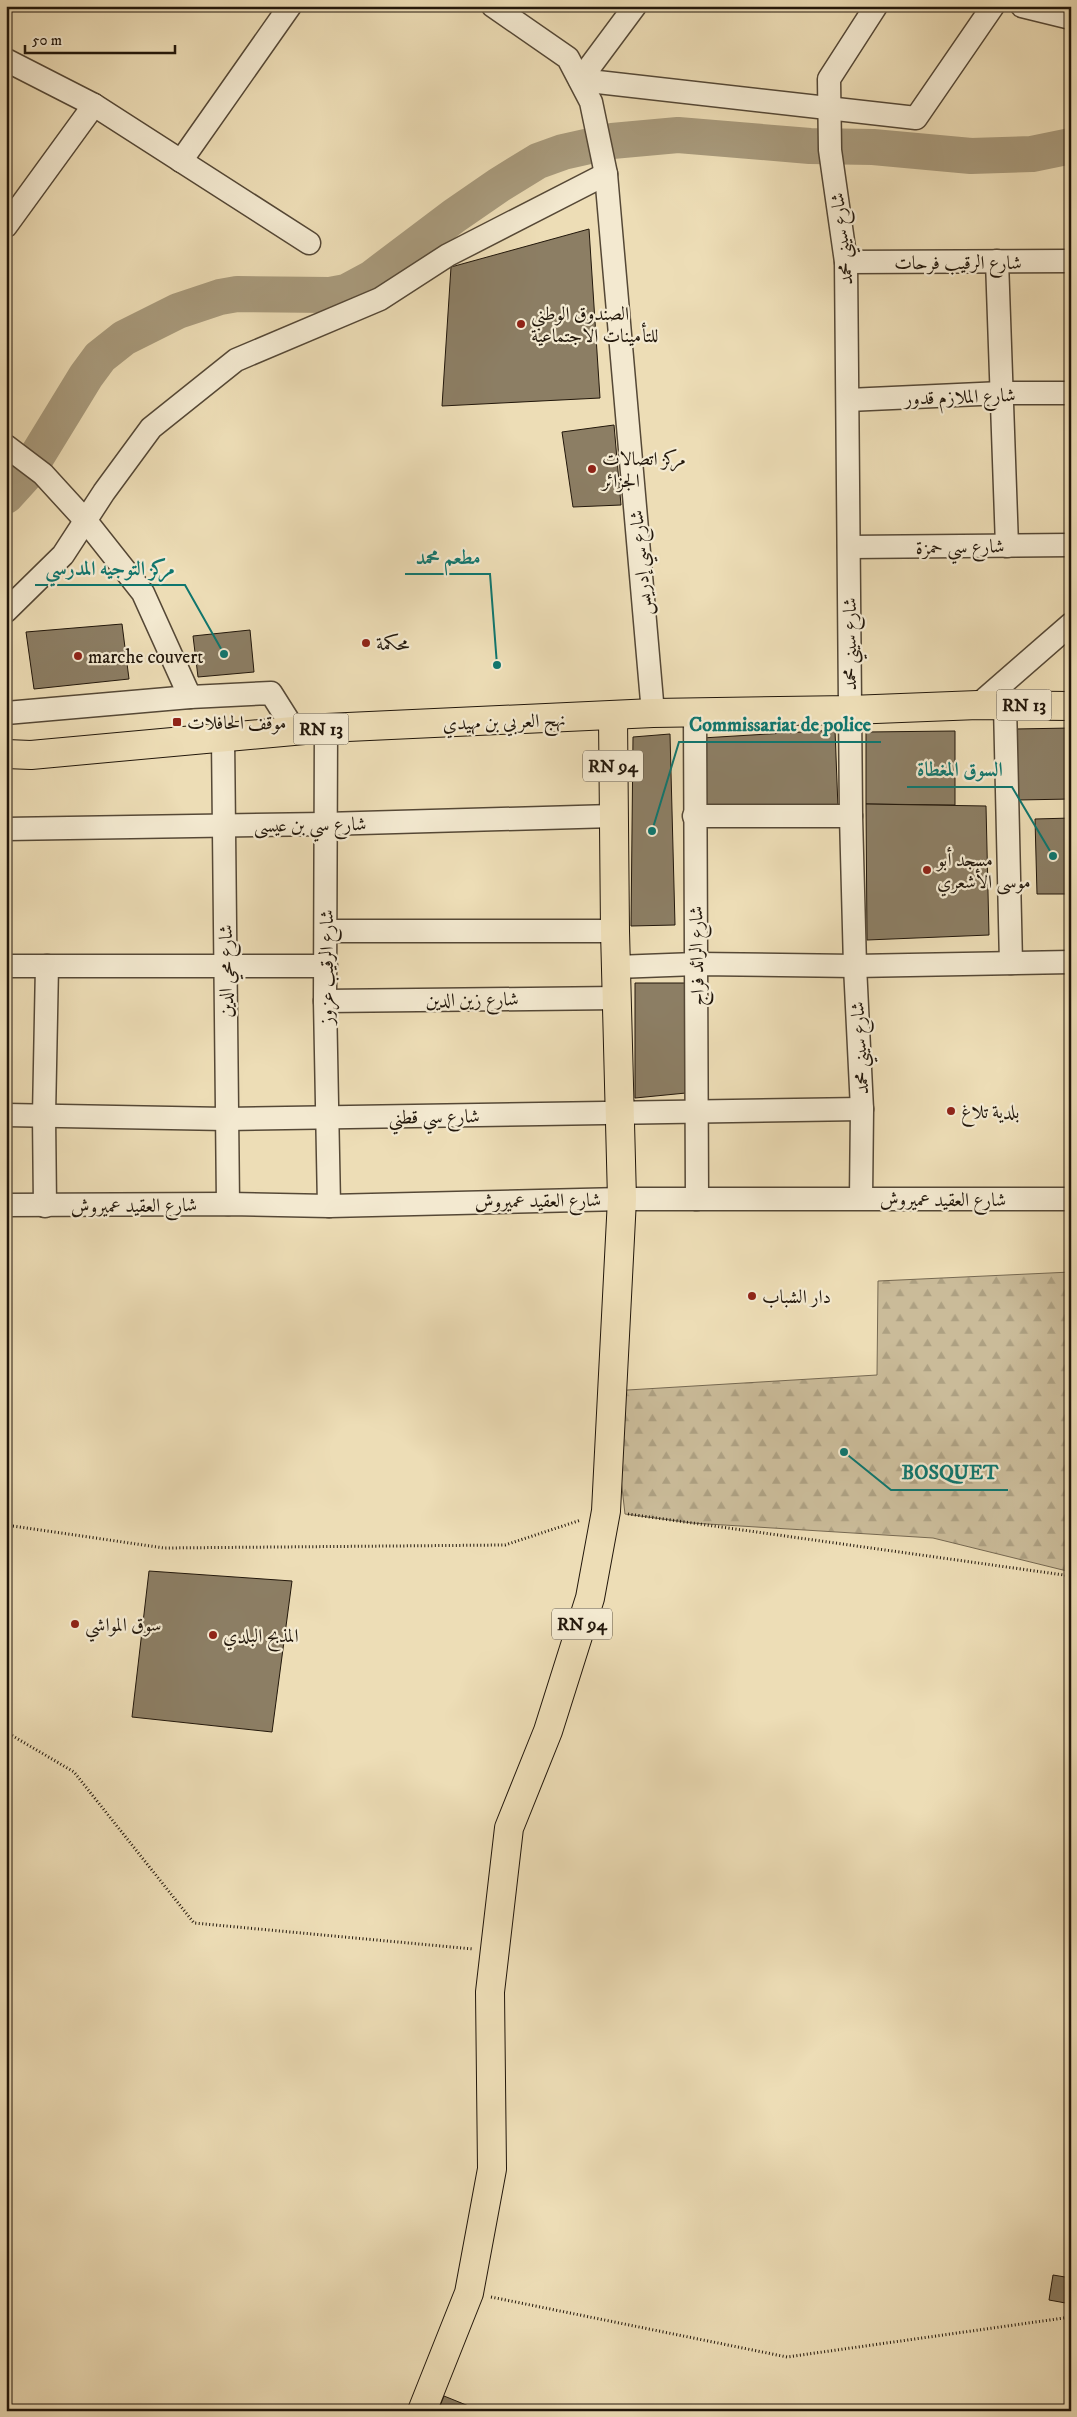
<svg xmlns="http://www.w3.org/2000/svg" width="1077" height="2417" viewBox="0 0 1077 2417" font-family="'IM FELL DW Pica',Amiri,serif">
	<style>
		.forest { fill: url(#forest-firs); stroke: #766952 }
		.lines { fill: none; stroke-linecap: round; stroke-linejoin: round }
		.river { stroke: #a89a7c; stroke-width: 36 }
		.building { fill: #8c7e64; stroke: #22170b }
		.minor-casing { stroke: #554836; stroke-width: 25 }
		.major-casing { stroke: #22170b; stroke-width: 30 }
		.path { stroke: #22170b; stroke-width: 3; stroke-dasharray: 1 2.5; stroke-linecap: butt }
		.minor { stroke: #f3e9d0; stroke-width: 22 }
		.major { stroke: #edddb6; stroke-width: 28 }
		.poi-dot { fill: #8f2418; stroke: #f3e9d0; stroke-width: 2 }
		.labels { text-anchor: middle; stroke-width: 4.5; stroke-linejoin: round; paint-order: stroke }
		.shield { fill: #f3e9d0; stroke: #615646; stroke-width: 1 }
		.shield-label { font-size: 18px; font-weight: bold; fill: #22170b }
		.street-label { font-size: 19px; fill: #22170b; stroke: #f3e9d0 }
		.poi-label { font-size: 19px; fill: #22170b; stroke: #f3e9d0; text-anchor: start }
		.leader { fill: none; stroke: #0f766e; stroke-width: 2 }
		.callout-dot { fill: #0f766e; stroke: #f3e9d0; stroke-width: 2 }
		.callout-label { font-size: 20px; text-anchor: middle; font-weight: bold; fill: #0f766e; stroke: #f3e9d0; stroke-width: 4.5; stroke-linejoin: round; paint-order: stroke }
	</style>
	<defs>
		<pattern id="forest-firs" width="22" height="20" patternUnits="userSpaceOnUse" patternTransform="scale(1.25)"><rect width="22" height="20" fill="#cabb99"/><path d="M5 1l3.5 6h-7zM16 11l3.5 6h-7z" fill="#ada082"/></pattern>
	</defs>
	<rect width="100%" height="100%" fill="#edddb6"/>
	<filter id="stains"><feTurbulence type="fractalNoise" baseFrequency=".004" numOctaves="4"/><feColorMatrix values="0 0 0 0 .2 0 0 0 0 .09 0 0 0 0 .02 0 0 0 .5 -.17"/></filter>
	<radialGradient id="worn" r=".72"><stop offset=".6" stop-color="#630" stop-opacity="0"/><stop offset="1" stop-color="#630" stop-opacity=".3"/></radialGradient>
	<!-- forest -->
	<path class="forest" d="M1071 1272V1572L933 1538 692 1523 625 1514 611 1391 877 1375 878 1281Z"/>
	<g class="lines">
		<!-- river -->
		<path class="river" d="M6 496 26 474 86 376 100 357 124 338 178 311 220 297 237 294 330 295 346 292 372 278 454 216 499 185 538 161 563 152 612 141 678 135 810 146 873 147 971 156 1032 154 1071 146"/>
	</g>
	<!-- building -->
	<g class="building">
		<path d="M589 229 600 398 442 406 451 267Z"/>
		<path d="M614 425 621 505 573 507 562 432Z"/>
		<path d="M122 624 129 679 34 689 26 632Z"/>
		<path d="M250 630 254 672 198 677 193 636Z"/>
		<path d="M1071 728V799L1018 800 1015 729Z"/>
		<path d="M835 730 838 808 703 809 702 738Z"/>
		<path d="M955 731V805L866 804V732Z"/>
		<path d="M670 734 675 925 631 926 633 737Z"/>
		<path d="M866 804 986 806 989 935 867 940Z"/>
		<path d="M1071 818V894H1037L1035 819Z"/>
		<path d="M635 983H685L686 1093 635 1098Z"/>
		<path d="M149 1571 292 1581 272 1732 132 1717Z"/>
		<path d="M1053 2275 1071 2278V2304L1049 2300Z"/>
		<path d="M444 2396 481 2411H438Z"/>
	</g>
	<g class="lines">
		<defs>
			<g id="minor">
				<path d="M493 6 568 58 591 102 606 174 653 713"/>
				<path d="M635 6 580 80 916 118 993 6"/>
				<path d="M1022 6 1071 18"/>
				<path d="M6 60 94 105 309 243"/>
				<path d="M181 161 290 6"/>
				<path d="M6 226 94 105"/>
				<path d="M997 261 1007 546"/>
				<path d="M846 262 1071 261"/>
				<path d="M848 400 1002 393H1071"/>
				<path d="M6 446 43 474 86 521 143 593 190 697 271 693 295 731"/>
				<path d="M849 547 1071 545"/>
				<path d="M6 611 63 555 104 492 151 428 236 360 380 299 448 255 606 174"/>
				<path d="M978 705 1071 624"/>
				<path d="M1005 705 1011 963"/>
				<path d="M695 712 697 1199"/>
				<path d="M6 713 190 697"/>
				<path d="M326 728 325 1001 329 1206"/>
				<path d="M223 737 228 1204"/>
				<path d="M694 816H851"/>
				<path d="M6 829 325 824 613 816"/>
				<path d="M326 931H615"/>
				<path d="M6 966H326"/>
				<path d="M616 967 696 964 855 966 1071 962"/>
				<path d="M325 1001 618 998"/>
				<path d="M6 1115 226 1119 862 1109"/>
				<path d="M861 1198 862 1109 855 966 851 816 846 262 830 150 829 79 876 6"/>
				<path d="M6 1205 228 1204 329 1206 622 1199H1071"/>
				<path d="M45 1206 44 1116 47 966"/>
			</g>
			<g id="major">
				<path d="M6 754 31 755 326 728 653 713 850 710 978 705 1071 706"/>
				<path d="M422 2411 469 2293 492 2169 490 1992 509 1828 548 1731 590 1598 606 1511 622 1199 615 931 613 717"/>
			</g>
		</defs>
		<!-- minor casing -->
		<use href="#minor" class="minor-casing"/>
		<!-- major casing -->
		<use href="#major" class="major-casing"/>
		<!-- path -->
		<g class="path">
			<path d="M628 1514 1071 1576"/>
			<path d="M6 1525 164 1548 505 1545 581 1520"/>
			<path d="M6 1732 74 1772 194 1923 473 1949"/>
			<path d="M491 2297 787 2357 1071 2317"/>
		</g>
		<!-- minor -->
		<use href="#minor" class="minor"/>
		<!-- major -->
		<use href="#major" class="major"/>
	</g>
	<!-- markers -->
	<g class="poi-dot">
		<circle cx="521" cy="324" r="5"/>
		<circle cx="592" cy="469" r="5"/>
		<circle cx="366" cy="643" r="5"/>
		<circle cx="78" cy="656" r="5"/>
		<rect x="172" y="717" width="10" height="10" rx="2.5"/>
		<circle cx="927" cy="870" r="5"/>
		<circle cx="951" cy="1111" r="5"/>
		<circle cx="752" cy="1296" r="5"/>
		<circle cx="75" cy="1624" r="5"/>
		<circle cx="213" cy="1635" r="5"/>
	</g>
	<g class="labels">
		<!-- shield labels -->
		<g class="shield">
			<rect x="996.5" y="689.5" width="55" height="31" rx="4"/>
			<rect x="293.5" y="713.5" width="55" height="31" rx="4"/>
			<rect x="583" y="750.5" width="60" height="31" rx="4"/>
			<rect x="552" y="1608.5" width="60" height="31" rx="4"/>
		</g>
		<g class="shield-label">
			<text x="1024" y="711">RN 13</text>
			<text x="321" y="735">RN 13</text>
			<text x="613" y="772">RN 94</text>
			<text x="582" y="1630">RN 94</text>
		</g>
		<!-- street labels -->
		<g class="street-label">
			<text transform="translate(841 239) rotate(-96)" y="7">شارع سيني محمد</text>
			<text x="958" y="269">شارع الرقيب فرحات</text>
			<text transform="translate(960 396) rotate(-2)" y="7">شارع الملازم قدور</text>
			<text transform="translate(960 546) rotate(-1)" y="7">شارع سي حمزة</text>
			<text transform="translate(640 563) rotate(-95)" y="7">شارع سي إدريس</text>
			<text transform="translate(849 644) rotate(-90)" y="7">شارع سيني محمد</text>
			<text transform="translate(504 721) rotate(-2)" y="7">نهج العربي بن مهيدي</text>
			<text transform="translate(310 824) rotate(-1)" y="7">شارع سي بن عيسى</text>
			<text transform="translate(696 956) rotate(-91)" y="7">شارع الرائد فراج</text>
			<text transform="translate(326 967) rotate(-90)" y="7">شارع الرقيب عزوز</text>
			<text transform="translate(225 971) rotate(-90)" y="7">شارع محي الدين</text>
			<text transform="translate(472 999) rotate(-1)" y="7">شارع زين الدين</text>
			<text transform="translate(859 1048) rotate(-93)" y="7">شارع سيني محمد</text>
			<text transform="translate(434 1116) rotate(-1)" y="7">شارع سي قطني</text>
			<text x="943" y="1206">شارع العقيد عميروش</text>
			<text transform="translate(538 1200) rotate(-1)" y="7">شارع العقيد عميروش</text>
			<text transform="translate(134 1205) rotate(-1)" y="7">شارع العقيد عميروش</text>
		</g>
		<!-- poi labels -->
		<g class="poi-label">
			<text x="531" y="320">الصندوق الوطني<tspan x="531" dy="22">للتأمينات الاجتماعية</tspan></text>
			<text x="602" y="465">مركز اتصالات<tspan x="602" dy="22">الجزائر</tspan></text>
			<text x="376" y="650">محكمة</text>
			<text x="88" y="663">marche couvert</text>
			<text x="187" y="729">موقف الحافلات</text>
			<text x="937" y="866">مسجد أبو<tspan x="937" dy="22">موسى الأشعري</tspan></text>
			<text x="961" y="1118">بلدية تلاغ</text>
			<text x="762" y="1303">دار الشباب</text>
			<text x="85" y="1631">سوق المواشي</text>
			<text x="223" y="1642">المذبح البلدي</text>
		</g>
	</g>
	<!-- callouts -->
	<path class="leader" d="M497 665L490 574H405M224 654L185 585H35M652 831L679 742H881M1053 856L1012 787H907M844 1452L891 1490H1008"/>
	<g class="callout-dot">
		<circle cx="497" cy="665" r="5"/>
		<circle cx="224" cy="654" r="5"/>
		<circle cx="652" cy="831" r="5"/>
		<circle cx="1053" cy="856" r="5"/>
		<circle cx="844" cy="1452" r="5"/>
	</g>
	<g class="callout-label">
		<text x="448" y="564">مطعم محمد</text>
		<text x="110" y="575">مركز التوجيه المدرسي</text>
		<text x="780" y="731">Commissariat de police</text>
		<text x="960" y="776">السوق المغطاة</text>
		<text x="950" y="1479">BOSQUET</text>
	</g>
	<!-- margin -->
	<rect width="1077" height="2417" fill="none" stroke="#edddb6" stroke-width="25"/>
	<rect x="8" y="8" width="1062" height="2402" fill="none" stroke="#22170b" stroke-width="2.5"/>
	<rect x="12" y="12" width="1052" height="2392" fill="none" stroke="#22170b"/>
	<!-- scale -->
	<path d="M25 45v8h150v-8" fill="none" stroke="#22170b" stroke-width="2.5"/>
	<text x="32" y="45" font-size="15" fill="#22170b" stroke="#f3e9d0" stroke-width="4" paint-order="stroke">50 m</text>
	<rect width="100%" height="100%" filter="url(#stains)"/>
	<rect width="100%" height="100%" fill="url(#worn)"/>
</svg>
